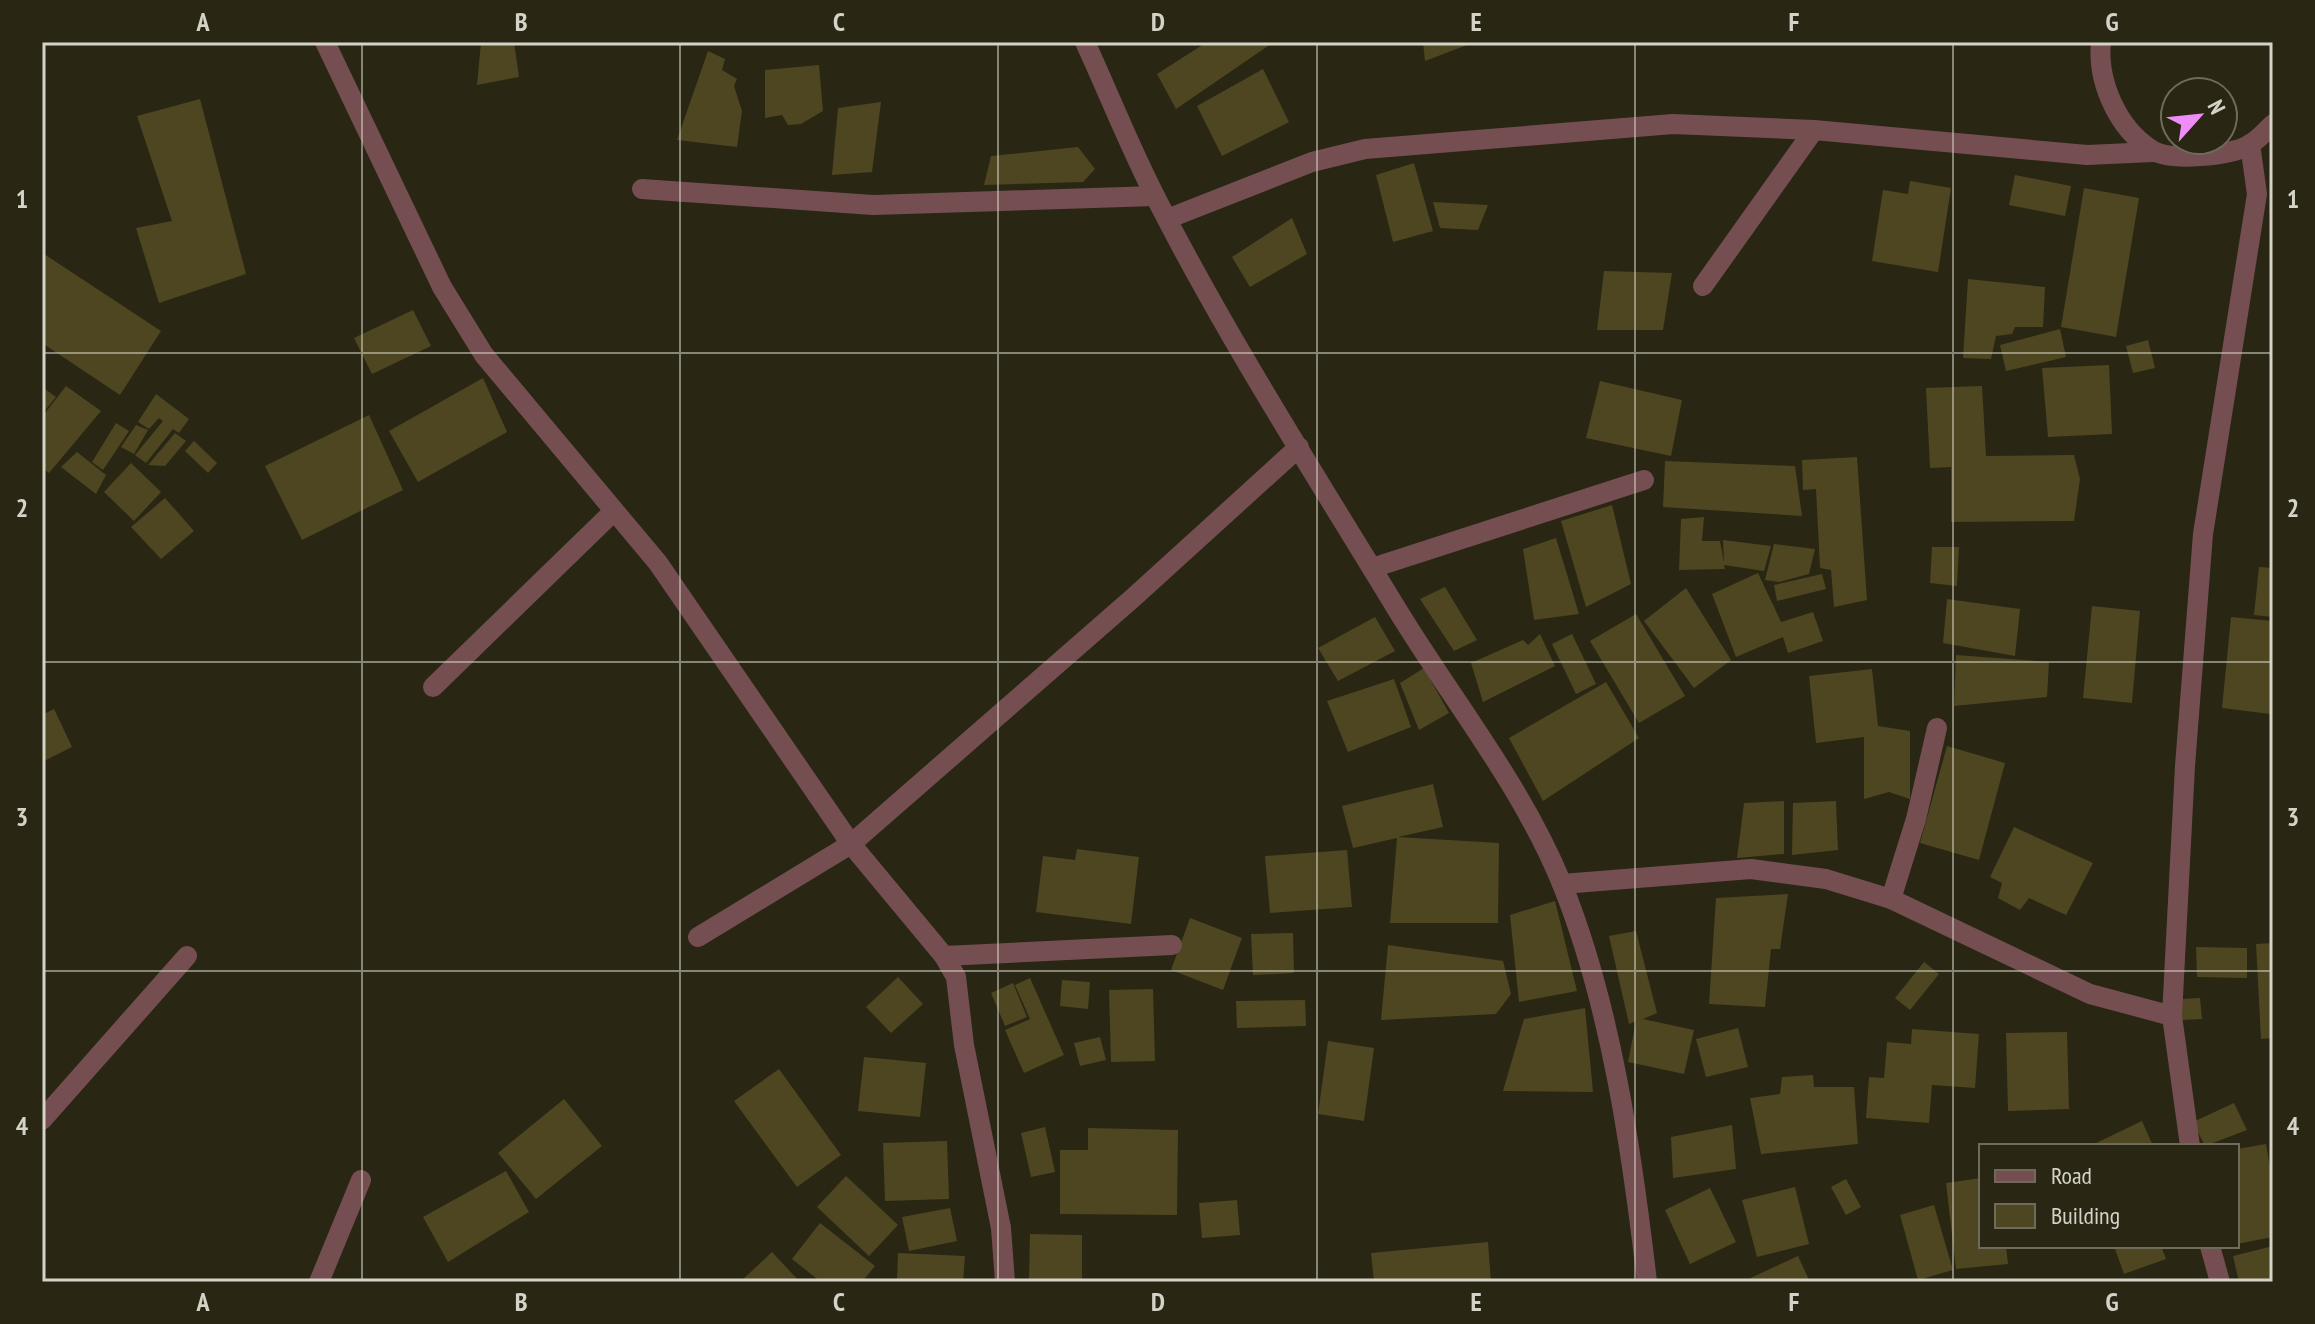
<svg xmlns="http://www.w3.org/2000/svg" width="2315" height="1324" viewBox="0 0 2315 1324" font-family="'PT Sans Narrow',sans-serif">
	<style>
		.building { fill: #4e4620 }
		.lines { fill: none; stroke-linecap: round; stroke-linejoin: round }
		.minor { stroke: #754e52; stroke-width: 20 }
		.grid { fill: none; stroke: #d5d3c7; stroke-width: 2; stroke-opacity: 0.55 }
		.neatline { fill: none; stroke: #d5d3c7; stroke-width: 3 }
		.grid-label { font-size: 26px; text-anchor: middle; font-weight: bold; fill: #d5d3c7 }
	</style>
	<rect width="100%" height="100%" fill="#292613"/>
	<!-- building -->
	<g class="building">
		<path d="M481 42H514L519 77 477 85Z"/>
		<path d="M1207 42H1274L1176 109 1157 74Z"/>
		<path d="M1423 42H1475L1425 61Z"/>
		<path d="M708 51 725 59 722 70 737 79 734 86 742 111 737 147 677 140Z"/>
		<path d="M819 65 823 111 801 124 788 125 782 115 765 118V70Z"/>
		<path d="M1263 69 1289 122 1222 156 1197 106Z"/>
		<path d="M200 99 246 274 159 303 136 228 172 221 137 116Z"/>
		<path d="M881 102 872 172 832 175 838 108Z"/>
		<path d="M1078 147 1095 169 1083 182 984 185 991 156Z"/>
		<path d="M1414 163 1433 231 1393 242 1376 175Z"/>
		<path d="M2015 175 2071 186 2065 216 2009 205Z"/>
		<path d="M1910 181 1951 188 1938 272 1872 261 1883 190 1908 194Z"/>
		<path d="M2084 188 2139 198 2116 337 2061 327Z"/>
		<path d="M1433 202 1488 205 1478 230 1440 228Z"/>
		<path d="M1292 218 1307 254 1250 287 1232 257Z"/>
		<path d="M44 254 161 331 120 395 42 343Z"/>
		<path d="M1604 271 1672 273 1663 330H1597Z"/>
		<path d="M1968 279 2045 287 2043 327H2015L2012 334 1996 336 1991 359 1963 358Z"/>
		<path d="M413 310 431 346 372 374 354 338Z"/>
		<path d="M2060 329 2066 357 2006 371 2000 345Z"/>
		<path d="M2148 340 2155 368 2133 373 2126 346Z"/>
		<path d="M2109 365 2112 434 2048 437 2042 368Z"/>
		<path d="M483 378 507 432 418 482 389 431Z"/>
		<path d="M1600 381 1682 400 1671 456 1586 438Z"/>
		<path d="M66 386 101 411 49 473 42 468V417Z"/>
		<path d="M1982 386 1986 456 2074 455 2080 479 2074 521 1951 522V467L1930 468 1926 388Z"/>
		<path d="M42 387 56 397 42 414Z"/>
		<path d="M156 394 189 419 179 433 173 429 146 463 135 455 163 421 159 418 149 429 138 422Z"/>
		<path d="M369 415 403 490 302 540 265 466Z"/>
		<path d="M116 423 129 431 103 470 92 462Z"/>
		<path d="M136 425 148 430 134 454 121 447Z"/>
		<path d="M175 433 186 441 165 466 148 465Z"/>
		<path d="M194 441 217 463 208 473 185 451Z"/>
		<path d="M77 452 106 475 96 494 61 467Z"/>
		<path d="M1857 457 1867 600 1834 607 1831 570 1820 568 1816 489 1803 490 1802 460Z"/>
		<path d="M1665 461 1795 466 1802 516 1663 507Z"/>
		<path d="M131 463 161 492 134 521 104 492Z"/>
		<path d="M165 498 194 531 161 559 131 527Z"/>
		<path d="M1612 505 1631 584 1586 607 1561 521Z"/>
		<path d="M1704 517 1702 541H1720L1724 563 1723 540 1771 546 1764 571 1724 565 1725 569 1679 570 1681 519Z"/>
		<path d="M1556 538 1579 614 1534 620 1523 549Z"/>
		<path d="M1774 544 1815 549 1809 574 1779 582 1765 580Z"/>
		<path d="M1932 547H1959L1957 586 1930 583Z"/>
		<path d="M2259 567 2273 568V617L2254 615Z"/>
		<path d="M1758 573 1781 622 1813 612 1823 641 1788 653 1783 637 1736 657 1712 594Z"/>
		<path d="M1822 574 1826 589 1777 601 1774 585Z"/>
		<path d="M1445 587 1477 640 1454 651 1420 599Z"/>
		<path d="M1686 588 1731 660 1694 688 1644 621Z"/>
		<path d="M1947 599 2020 609 2015 656 1943 643Z"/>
		<path d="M2092 606 2140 611 2132 703 2083 698Z"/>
		<path d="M1636 614 1685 696 1639 723 1590 641Z"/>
		<path d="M1375 617 1395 651 1338 681 1318 648Z"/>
		<path d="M2231 617 2273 621 2270 714 2222 708Z"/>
		<path d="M1540 634 1555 666 1483 702 1471 663 1523 640 1528 645Z"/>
		<path d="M1572 634 1596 684 1576 694 1552 644Z"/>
		<path d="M1956 655 2049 662 2047 697 1954 706Z"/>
		<path d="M1424 668 1449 713 1419 730 1400 683Z"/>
		<path d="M1872 669 1878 726 1910 731V799L1889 792 1864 799V737L1816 743 1809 676Z"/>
		<path d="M1394 679 1411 727 1348 752 1327 701Z"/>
		<path d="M1606 682 1639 738 1543 801 1509 738Z"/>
		<path d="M54 709 72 747 42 762V715Z"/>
		<path d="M1947 746 2005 763 1979 860 1920 843Z"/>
		<path d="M1433 784 1443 827 1398 837 1499 843 1498 923H1390L1397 838 1353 848 1342 806Z"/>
		<path d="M1784 801V854L1737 858 1744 803Z"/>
		<path d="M1836 801 1838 850 1792 855 1793 803Z"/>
		<path d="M2014 827 2093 863 2066 915 2029 898 2020 910 1998 898 2002 883 1990 877Z"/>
		<path d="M1077 849 1139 857 1131 924 1036 912 1043 856 1075 860Z"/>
		<path d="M1347 850 1352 907 1270 913 1265 856Z"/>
		<path d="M1788 894 1780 949H1771L1765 1007 1709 1004 1716 898Z"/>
		<path d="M1555 901 1577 991 1519 1002 1510 915Z"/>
		<path d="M1190 918 1242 938 1223 990 1171 970Z"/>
		<path d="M1636 931 1657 1013 1643 1019 1694 1030 1684 1074 1628 1062 1636 1021 1629 1024 1609 936Z"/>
		<path d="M1293 933 1294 973 1253 975 1251 934Z"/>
		<path d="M2273 943V1038L2261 1039 2256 944Z"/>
		<path d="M1388 945 1503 961 1511 994 1496 1014 1381 1020Z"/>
		<path d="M2196 947 2247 948V978L2197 977Z"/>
		<path d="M1924 962 1939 974 1910 1010 1895 998Z"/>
		<path d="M898 977 923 1004 891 1033 866 1007Z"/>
		<path d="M1030 978 1064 1055 1024 1073 1005 1030 1030 1019 1015 985Z"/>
		<path d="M1062 980 1090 982 1088 1009 1060 1006Z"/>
		<path d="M1013 983 1027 1017 1005 1026 991 993Z"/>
		<path d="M1153 989 1155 1061 1111 1062 1109 990Z"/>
		<path d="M2200 998 2202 1019 2181 1020 2180 999Z"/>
		<path d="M1305 1000 1306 1026 1237 1028 1236 1001Z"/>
		<path d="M1585 1008 1593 1092 1503 1091 1524 1019Z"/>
		<path d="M1738 1028 1748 1067 1706 1077 1696 1039Z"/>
		<path d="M1912 1029 1979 1034 1975 1088 1932 1085 1929 1123 1866 1118 1869 1077 1884 1078 1887 1042 1911 1044Z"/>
		<path d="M2067 1032 2069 1109 2008 1111 2006 1033Z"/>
		<path d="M1100 1037 1106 1060 1080 1066 1074 1043Z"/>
		<path d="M1328 1041 1374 1048 1364 1121 1318 1114Z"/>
		<path d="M864 1057 926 1063 920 1117 858 1111Z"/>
		<path d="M779 1069 841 1155 797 1187 734 1101Z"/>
		<path d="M1813 1075 1814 1087H1854L1858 1144 1761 1154 1750 1098 1780 1094 1782 1077Z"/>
		<path d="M564 1099 602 1146 536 1199 498 1153Z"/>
		<path d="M2234 1103 2247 1130 2205 1146 2193 1122Z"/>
		<path d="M2142 1121 2153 1146H2090Z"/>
		<path d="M1732 1125 1736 1169 1673 1178 1671 1137Z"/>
		<path d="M1045 1127 1055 1172 1031 1177 1021 1133Z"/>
		<path d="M1088 1128 1178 1130 1177 1215 1060 1214V1150H1088Z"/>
		<path d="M947 1141 949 1199 885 1201 883 1143Z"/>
		<path d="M2266 1144 2273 1185V1237L2237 1244V1149Z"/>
		<path d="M506 1171 529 1212 448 1262 423 1217Z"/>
		<path d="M846 1176 898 1225 869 1256 817 1207Z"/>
		<path d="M1981 1178V1246H2006L2008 1264 1956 1269 1946 1183Z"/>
		<path d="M1846 1179 1861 1207 1846 1215 1831 1187Z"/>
		<path d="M1795 1187 1809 1244 1757 1257 1742 1200Z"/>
		<path d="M1710 1188 1736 1242 1690 1264 1665 1210Z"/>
		<path d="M1237 1200 1240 1235 1202 1238 1199 1203Z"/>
		<path d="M1934 1205 1953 1270 1918 1280 1900 1215Z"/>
		<path d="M950 1208 957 1241 909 1251 902 1217Z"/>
		<path d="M820 1223 875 1266 862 1282H821L792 1259Z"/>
		<path d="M1030 1234 1082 1235V1280L1029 1279Z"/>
		<path d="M1488 1242 1491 1282H1374L1371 1253Z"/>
		<path d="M2114 1246H2161L2166 1259 2124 1274Z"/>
		<path d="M2273 1246V1282H2239L2233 1256Z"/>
		<path d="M772 1252 800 1282H740Z"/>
		<path d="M898 1253 965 1256 963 1282H897Z"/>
		<path d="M1798 1256 1810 1282H1742Z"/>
	</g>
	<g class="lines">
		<!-- minor -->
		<g class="minor">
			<path d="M325 42 442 287 484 355 658 563 851 844 944 956 956 977 964 1045 1001 1228 1005 1282"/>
			<path d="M1085 42C1109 94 1130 148 1157 200 1229 341 1316 476 1398 611 1453 701 1522 786 1562 884 1611 1005 1632 1152 1647 1282"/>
			<path d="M2101 42C2097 81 2117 128 2152 150 2170 162 2230 156 2249 145 2258 140 2266 131 2273 124"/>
			<path d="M642 189 873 205 1155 196"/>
			<path d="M1167 219 1312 162 1365 149 1673 124 1814 130 2087 155 2153 152"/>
			<path d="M1703 286 1814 130"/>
			<path d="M1372 568 1644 480"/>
			<path d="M433 687 614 511"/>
			<path d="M1562 884 1751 869 1826 879 1891 899 2090 994 2172 1016"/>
			<path d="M1891 899 1916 819 1937 728"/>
			<path d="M698 937 851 844 1134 597 1299 447"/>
			<path d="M944 956 1172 945"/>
			<path d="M42 1120 187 956"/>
			<path d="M2190 1146 2172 1016 2185 766 2203 534 2257 194 2250 144"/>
			<path d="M2210 1246 2220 1282"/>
			<path d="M319 1282 361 1180"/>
		</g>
	</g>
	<!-- grid -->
	<path class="grid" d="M362 42V1282M680 42V1282M998 42V1282M1317 42V1282M1635 42V1282M1953 42V1282M42 353H2273M42 662H2273M42 971H2273"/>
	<!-- border -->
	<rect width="2315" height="1324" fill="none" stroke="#292613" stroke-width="88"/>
	<!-- legend -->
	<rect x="1979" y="1144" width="260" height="104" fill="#292613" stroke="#6e6b5b" stroke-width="2"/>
	<rect x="1995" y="1170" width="40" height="12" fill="#754e52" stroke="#6e6b5b" stroke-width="2"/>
	<text x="2051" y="1184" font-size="24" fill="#d5d3c7">Road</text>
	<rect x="1995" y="1204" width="40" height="24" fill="#4e4620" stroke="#6e6b5b" stroke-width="2"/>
	<text x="2051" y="1224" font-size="24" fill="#d5d3c7">Building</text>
	<!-- north arrow -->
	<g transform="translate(2199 116) rotate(63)"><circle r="38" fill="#292613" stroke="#6e6b5b" stroke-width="2"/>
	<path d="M0-6L14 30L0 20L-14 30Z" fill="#ee8cf8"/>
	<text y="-12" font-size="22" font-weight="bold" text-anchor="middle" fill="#d5d3c7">N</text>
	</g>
	<rect x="44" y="44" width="2227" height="1236" class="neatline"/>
	<g class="grid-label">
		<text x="203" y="31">A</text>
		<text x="521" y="31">B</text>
		<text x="839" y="31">C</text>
		<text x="1158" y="31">D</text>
		<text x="1476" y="31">E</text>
		<text x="1794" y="31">F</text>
		<text x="2112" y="31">G</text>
		<text x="22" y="208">1</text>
		<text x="2293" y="208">1</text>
		<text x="22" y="517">2</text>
		<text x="2293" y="517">2</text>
		<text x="22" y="826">3</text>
		<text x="2293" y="826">3</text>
		<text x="22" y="1135">4</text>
		<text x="2293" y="1135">4</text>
		<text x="203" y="1311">A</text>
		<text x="521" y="1311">B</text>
		<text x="839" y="1311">C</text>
		<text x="1158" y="1311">D</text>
		<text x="1476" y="1311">E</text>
		<text x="1794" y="1311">F</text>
		<text x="2112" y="1311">G</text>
	</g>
</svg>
